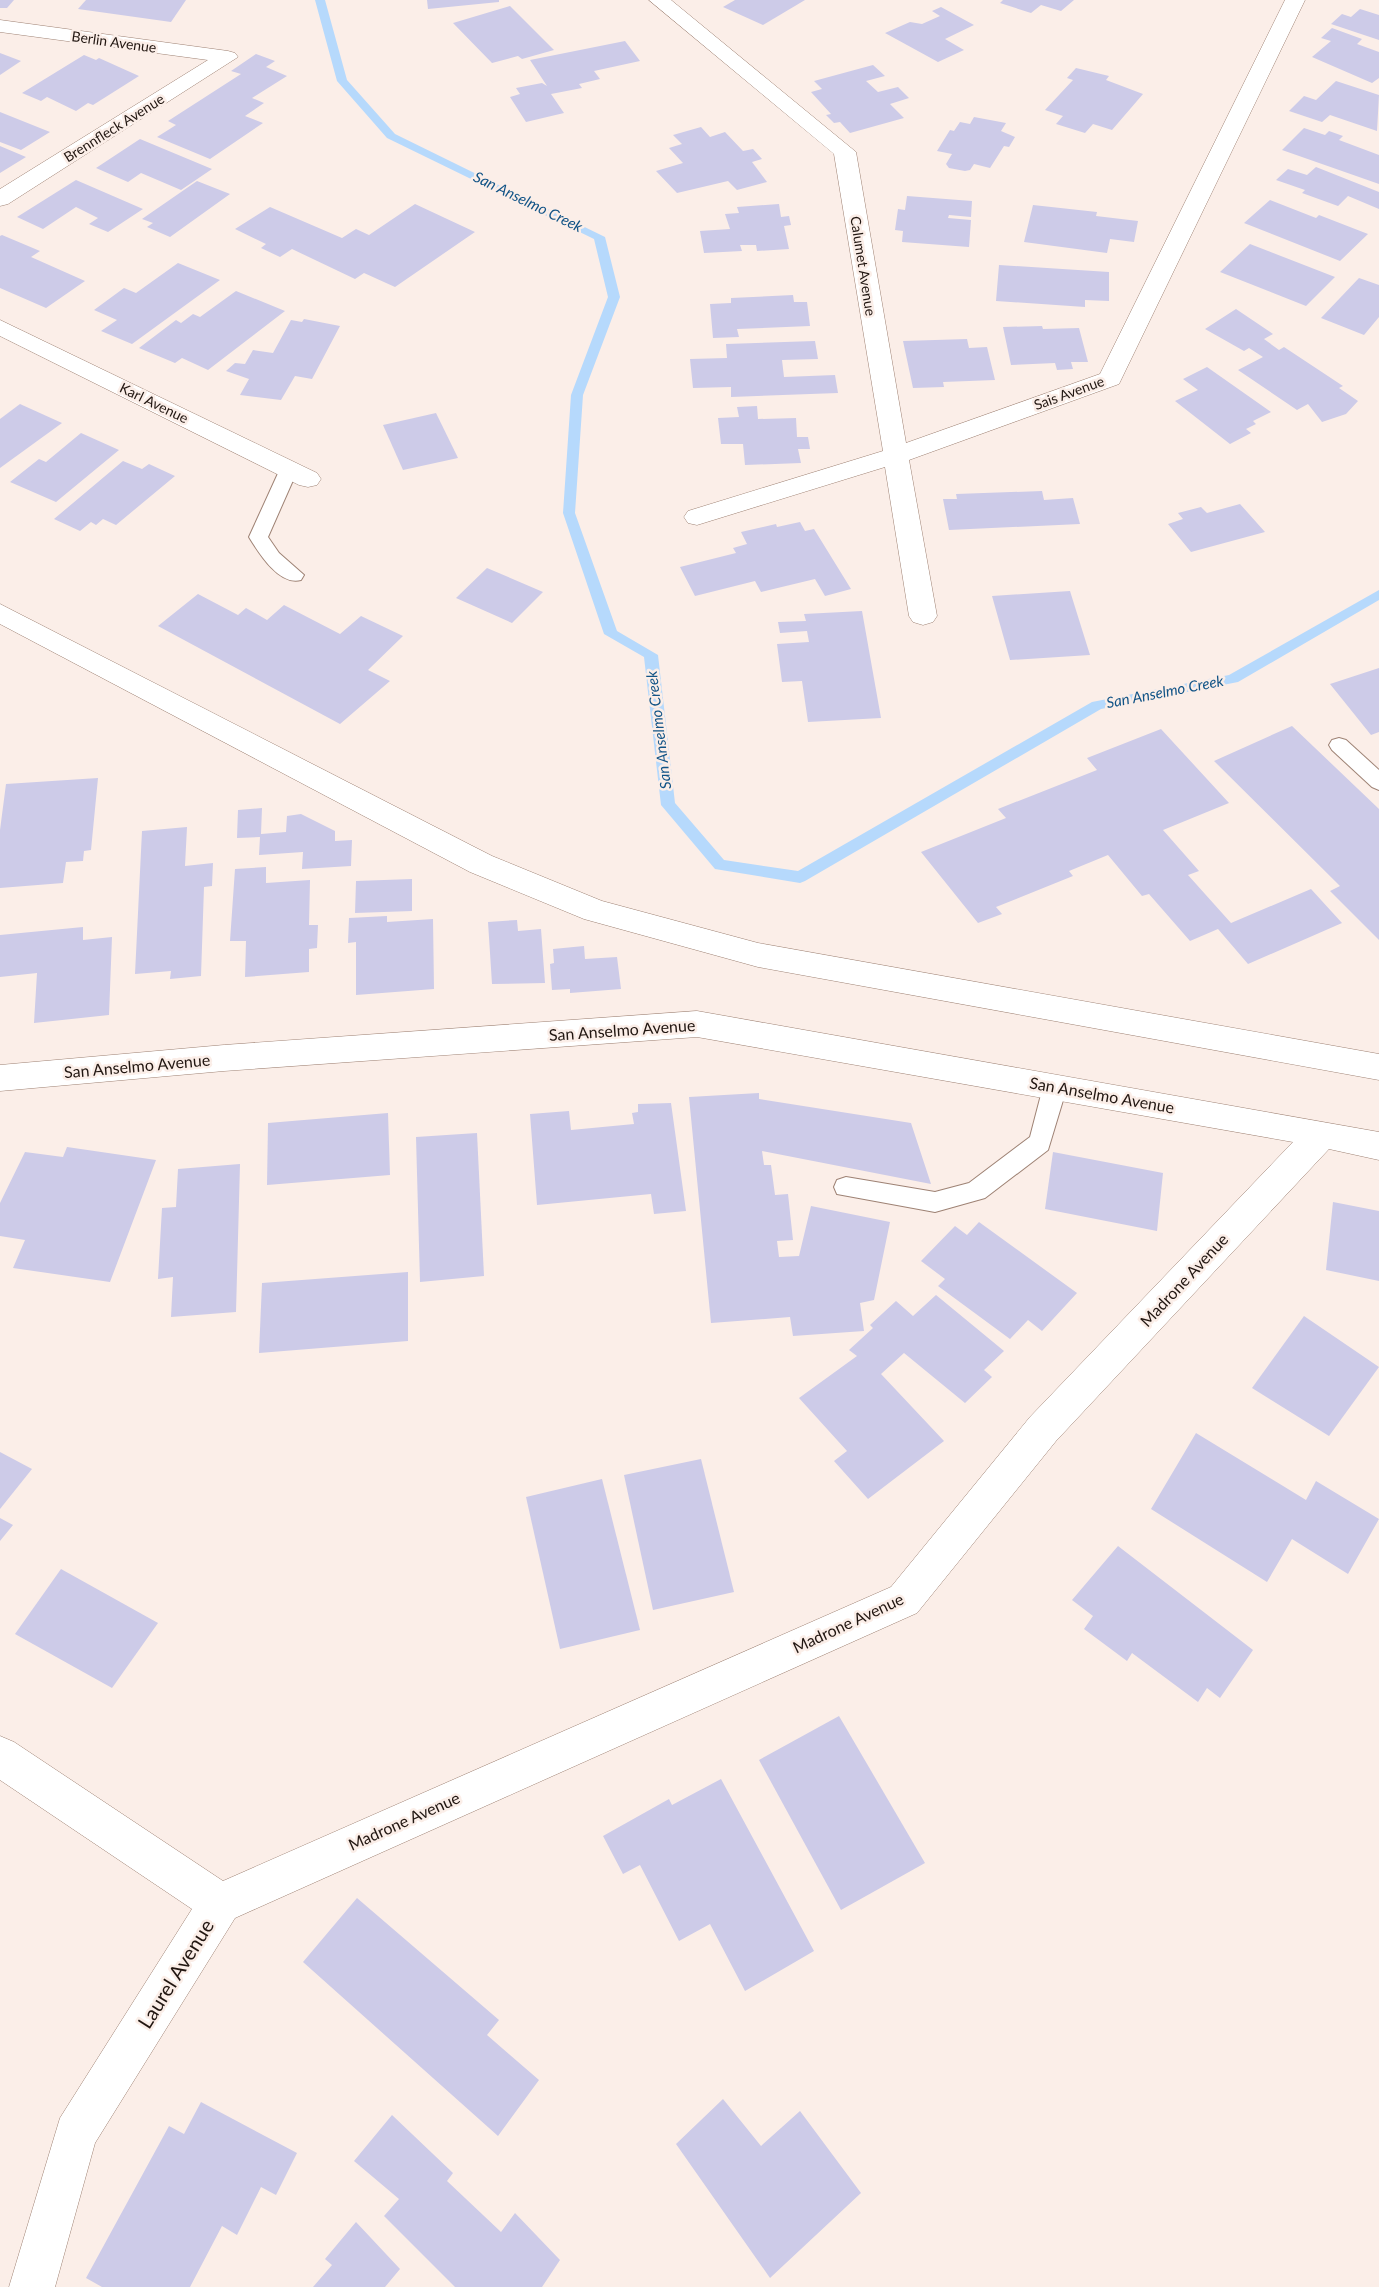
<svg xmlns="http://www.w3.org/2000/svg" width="1379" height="2287" viewBox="0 0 1379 2287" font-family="Lato,sans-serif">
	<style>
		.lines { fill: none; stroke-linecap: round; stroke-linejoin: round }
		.stream { fill: #b6d9fc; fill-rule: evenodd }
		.building { fill: #cdcbe8 }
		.lane-casing { stroke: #9e8274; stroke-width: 2 }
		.street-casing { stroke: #9e8274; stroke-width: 1 }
		.secondary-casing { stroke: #9e8274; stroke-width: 1 }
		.lane { fill: #fff; fill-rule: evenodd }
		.street { fill: #fff; fill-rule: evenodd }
		.secondary { fill: #fff; fill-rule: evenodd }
		.labels { text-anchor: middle; stroke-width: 5; stroke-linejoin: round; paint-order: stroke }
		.far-street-label { font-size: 14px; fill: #211611; stroke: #fbeee8 }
		.far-water-label { font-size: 15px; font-style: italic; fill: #115386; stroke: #fbeee8 }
		.street-label { font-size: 16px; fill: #211611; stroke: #fbeee8 }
		.near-street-label { font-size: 20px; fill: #211611; stroke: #fbeee8 }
	</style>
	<rect width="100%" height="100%" fill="#fbeee8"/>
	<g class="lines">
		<!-- stream -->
		<path class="stream" d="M315 0H325L347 80 395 134 605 237 620 297 583 395 575 513 617 631 658 655 675 803 724 860 798 871 1092 702 1229 675 1379 590V600L1238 682 1101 709 805 881 800 883 715 869 661 805 644 657 604 634 563 513 571 395 608 297 594 239 387 138 337 81Z"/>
	</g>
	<!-- building -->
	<g class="building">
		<path d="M0 0H14L7 8H0Z"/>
		<path d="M86 0H186L171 22 78 9Z"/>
		<path d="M427 0H499V2L428 9Z"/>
		<path d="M735 0H805L763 25 723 7Z"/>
		<path d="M1003 0H1074L1061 11 1041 5 1031 13 1000 3Z"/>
		<path d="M510 6 554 50 522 59 518 56 492 63 453 23Z"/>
		<path d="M941 7 974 25 945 39 964 50 938 62 885 33 910 22 922 24 940 16 932 11Z"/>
		<path d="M1360 9 1379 15V40L1331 24 1342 14 1351 17Z"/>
		<path d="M1332 28 1362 39 1357 44 1379 52V78L1372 83 1312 57 1331 41 1321 38Z"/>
		<path d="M625 41 640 61 594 71 600 79 579 84 582 88 551 94 564 113 526 122 510 97 520 94 516 88 542 83 547 86 530 60Z"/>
		<path d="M0 53 21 61 0 75Z"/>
		<path d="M256 54 275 61 266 67 287 76 252 98 264 103 245 116 263 123 210 159 157 137 176 125 168 121 241 74 231 71Z"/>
		<path d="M84 55 96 60 99 58 139 76 93 105 88 103 76 111 47 97 41 101 22 93Z"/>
		<path d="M873 65 885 76 866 81 878 92 898 87 909 98 890 104 904 118 850 133 840 122 834 123 826 115 831 114 811 92 822 89 814 81Z"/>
		<path d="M1076 68 1109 76 1106 80 1143 94 1112 130 1093 124 1085 133 1056 124 1063 116 1045 110 1073 80 1067 78Z"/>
		<path d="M1336 81 1379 95 1377 131 1330 115 1322 122 1289 111 1304 96 1316 100Z"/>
		<path d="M0 112 50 132 21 150 0 142Z"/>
		<path d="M974 117 1006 123 1001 131 1015 137 1009 147 1004 146 990 168 974 164 970 170 965 171 949 168 946 164 952 154 937 151 950 130 954 131 960 122 970 124Z"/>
		<path d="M701 127 710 137 725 132 743 151 753 149 762 159 752 162 767 182 737 190 728 181 677 193 656 171 683 163 669 148 682 144 673 135Z"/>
		<path d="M1304 128 1325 135 1329 131 1343 136 1339 140 1379 155V184L1282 150Z"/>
		<path d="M140 139 212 169 181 190 141 173 128 182 96 168Z"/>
		<path d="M0 146 26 157 0 173Z"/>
		<path d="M1316 167 1379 192V209L1348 196 1338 206 1302 193 1305 190 1276 180 1288 169 1307 175Z"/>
		<path d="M76 180 143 209 108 232 89 224 98 218 76 207 43 229 17 217Z"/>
		<path d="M197 181 230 194 170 237 147 227 153 223 142 219Z"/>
		<path d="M907 196 972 201 971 217 949 215 948 218 971 220 969 247 902 242 903 231 895 230 898 209 905 210Z"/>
		<path d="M1270 200 1316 218 1319 215 1368 234 1340 261 1244 223Z"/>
		<path d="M415 204 475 232 395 287 364 273 355 279 292 249 280 257 261 248 266 244 235 229 270 207 342 238 356 229 369 235Z"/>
		<path d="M779 204 781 217 789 216 791 225 784 226 789 249 757 251 756 245H740L742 251 704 253 700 231 730 229 725 214 739 213 737 207Z"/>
		<path d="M1033 205 1097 212 1096 216 1138 221 1134 242 1110 239 1107 253 1024 242Z"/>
		<path d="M2 235 40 251 31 257 85 281 46 308 0 288V236Z"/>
		<path d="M1250 244 1335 277 1306 306 1220 272Z"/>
		<path d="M178 263 220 280 132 344 101 331 117 320 94 310 124 288 136 293Z"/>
		<path d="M999 265 1109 272V301L1085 300V307L996 301Z"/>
		<path d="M1359 278 1379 285V317L1364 335 1321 318Z"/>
		<path d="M236 291 285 311 208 370 182 358 175 363 139 348 176 320 181 323 193 314 200 317Z"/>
		<path d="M793 295 794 302H807L810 326 737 329 739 337 713 338 710 304 731 303V298Z"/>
		<path d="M1236 309 1273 334 1264 339 1279 350 1284 347 1343 386 1339 388 1358 401 1346 414 1322 422 1308 404 1297 410 1238 370 1263 357 1249 348 1244 351 1205 329Z"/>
		<path d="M304 319 340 326 312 379 295 376 281 400 240 395 249 379 226 371 235 363 245 364 253 350 273 353 291 320 302 322Z"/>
		<path d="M1042 326 1043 329 1079 328 1088 362H1071L1073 369 1057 370 1055 363 1011 365 1003 327Z"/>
		<path d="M967 339 969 348 987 347 995 380 943 382 944 387 913 388 903 341Z"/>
		<path d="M815 341 818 359 782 360 784 377 835 375 838 393 731 397V387L693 388 690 359 727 358 726 344Z"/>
		<path d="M1207 367 1271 412 1253 421 1256 424 1246 429 1251 433 1230 444 1175 401 1198 390 1183 379Z"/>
		<path d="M20 404 62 423 0 468V419Z"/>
		<path d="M757 406 758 419 796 418 797 437H808L810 449H798L801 463 745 465 743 444H721L718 418 739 417 737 407Z"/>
		<path d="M436 413 458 458 403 470 383 425Z"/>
		<path d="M81 433 119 450 56 502 10 482 39 459 46 462Z"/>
		<path d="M123 461 142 469 149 464 175 476 116 525 103 519 96 525 91 522 80 531 54 519Z"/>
		<path d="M1042 491 1044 500 1073 498 1080 524 949 530 943 499H957L956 494Z"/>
		<path d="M1240 504 1265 532 1191 552 1168 524 1183 519 1178 513 1201 507 1207 513Z"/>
		<path d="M800 522 805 531 814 529 851 589 825 596 815 579 761 592 755 581 695 596 680 567 736 553 733 548 747 544 741 532 776 524 777 527Z"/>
		<path d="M487 568 543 592 512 623 456 598Z"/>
		<path d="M1070 591 1090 655 1010 660 992 596Z"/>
		<path d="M198 594 238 615 246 608 267 620 284 605 340 634 361 616 403 636 368 670 390 681 340 724 158 626Z"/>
		<path d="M862 611 881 718 808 722 802 681 782 682 777 644 809 642 807 631 780 633 778 622 806 621 804 614Z"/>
		<path d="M1379 668V732L1371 735 1330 684Z"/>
		<path d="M1292 726 1379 809V940L1330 891 1340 886 1214 761Z"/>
		<path d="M1161 729 1229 803 1163 830 1199 871 1188 875 1231 923 1311 889 1342 923 1248 964 1218 929 1190 941 1149 894 1142 896 1108 855 1069 871 1073 876 996 907 1002 914 978 923 921 852 1006 818 998 809 1097 770 1087 758Z"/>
		<path d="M98 778 91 850 84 851 83 861 66 862 63 883 0 888V830L6 784Z"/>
		<path d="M262 808 261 834 286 832 287 816 301 814 335 831V841L352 840 351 866 302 869 303 852 259 855 260 837 237 838 238 810Z"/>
		<path d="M187 827 185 866 213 863 212 886 204 887 201 976 170 979 171 971 135 974 142 831Z"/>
		<path d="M266 867V883L310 880 309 925H318L317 948 309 949V972L245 977 246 941H230L235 869Z"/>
		<path d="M412 879V911L355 913 356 881Z"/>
		<path d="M387 916V922L433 919 434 989 356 995V942L348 943 349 918Z"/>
		<path d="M517 920 518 931 541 929 545 983 492 984 488 922Z"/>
		<path d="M83 927V940L112 937 109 1015 34 1023 37 973 0 977V935Z"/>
		<path d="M584 946 585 959 617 957 621 989 570 993V989L552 990 550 964 554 963 553 949Z"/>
		<path d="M759 1093V1099L911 1123 931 1184 762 1151 764 1165H771L775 1195 788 1194 793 1240 777 1241 779 1257 799 1256 811 1206 890 1222 874 1300 860 1303 864 1331 793 1336 790 1317 711 1323 689 1097Z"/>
		<path d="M671 1103 686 1211 654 1214 651 1194 537 1205 530 1114 569 1111 571 1130 634 1124 632 1113 638 1112V1104Z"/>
		<path d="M388 1113 390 1175 267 1185 268 1123Z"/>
		<path d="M477 1133 484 1276 420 1282 416 1137Z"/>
		<path d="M67 1147 156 1160 110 1282 13 1268 25 1240 0 1236V1203L25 1152 63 1157Z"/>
		<path d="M1053 1152 1163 1173 1157 1231 1045 1209Z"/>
		<path d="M240 1164 236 1312 171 1317 173 1277 158 1279 162 1208 176 1207 178 1169Z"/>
		<path d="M1333 1202 1379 1211V1281L1326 1270Z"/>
		<path d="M979 1222 1077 1293 1042 1331 1028 1320 1010 1339 938 1286 945 1279 921 1261 955 1226 967 1235Z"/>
		<path d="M408 1272V1341L259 1353 262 1283Z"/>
		<path d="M936 1295 1004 1351 984 1370 992 1377 965 1403 904 1353 881 1374 944 1441 868 1499 834 1461 847 1451 799 1398 857 1356 849 1350 873 1328 870 1325 896 1301 913 1316Z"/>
		<path d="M1304 1316 1379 1367 1329 1436 1252 1388Z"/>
		<path d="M1196 1433 1306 1500 1316 1481 1379 1519 1348 1574 1292 1539 1267 1582 1151 1509Z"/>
		<path d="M0 1452 32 1469 0 1509Z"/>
		<path d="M701 1459 734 1592 653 1610 624 1475Z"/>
		<path d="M602 1479 640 1630 560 1649 526 1497Z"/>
		<path d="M0 1518 13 1525 0 1541Z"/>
		<path d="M1118 1546 1253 1650 1220 1698 1207 1688 1198 1702 1132 1653 1127 1661 1084 1629 1093 1616 1072 1600Z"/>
		<path d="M61 1569 158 1623 112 1688 15 1634Z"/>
		<path d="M839 1716 925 1863 841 1910 759 1760Z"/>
		<path d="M721 1779 814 1951 745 1991 710 1924 679 1941 640 1865 623 1874 603 1836 669 1799 672 1805Z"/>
		<path d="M357 1898 499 2020 487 2035 539 2080 498 2136 303 1962Z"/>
		<path d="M723 2099 761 2146 800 2111 861 2193 770 2278 676 2144Z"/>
		<path d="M201 2102 297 2153 276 2195 261 2187 237 2235 222 2226 190 2287H102L86 2278 169 2126 184 2134Z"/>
		<path d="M392 2115 453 2173 447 2181 501 2232 515 2213 560 2260 542 2287H455L384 2216 399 2199 354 2161Z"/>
		<path d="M356 2222 400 2269 385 2287H313L332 2265 325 2259Z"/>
	</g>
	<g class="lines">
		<defs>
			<g id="lane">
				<path d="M289 463 298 469 268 537 279 553 304 575 301 580C279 586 259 553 249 537L280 469Z"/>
				<path d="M1339 738 1346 740 1379 770V790L1372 787 1332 750 1329 745 1332 740Z"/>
				<path d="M1055 1077 1063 1080 1067 1087 1048 1150 985 1198 935 1212 837 1194 834 1187 837 1180 846 1177 935 1192 969 1183 1030 1137 1043 1087 1047 1080Z"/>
			</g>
			<g id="street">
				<path d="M649 0H671L856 152 906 443 1100 374 1285 0H1305L1119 384 909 460 937 616 933 622 923 625 913 622 909 616 885 467 697 525 688 523 684 517 688 511 883 451 834 154Z"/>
				<path d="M0 20 228 51 235 53 238 57 8 204 0 206V189L208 60 0 32Z"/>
				<path d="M0 320 317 473 321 479 317 485 308 487 299 485 0 336Z"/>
				<path d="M697 1011 1379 1132V1160L1329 1149 1056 1441 917 1613 235 1918 95 2143 55 2287H9L60 2118 192 1909 0 1780V1736L14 1742 223 1881 891 1587 1030 1417 1293 1142 697 1037 224 1071 0 1091V1065L224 1045Z"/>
			</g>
			<path id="secondary" d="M0 604 492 856 602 901 758 943 1379 1054V1080L758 967 584 919 470 872 0 624Z"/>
		</defs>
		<!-- lane casing -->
		<use href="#lane" class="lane-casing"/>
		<!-- street casing -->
		<use href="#street" class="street-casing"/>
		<!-- secondary casing -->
		<use href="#secondary" class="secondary-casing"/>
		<!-- lane -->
		<use href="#lane" class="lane"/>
		<!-- street -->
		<use href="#street" class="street"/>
		<!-- secondary -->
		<use href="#secondary" class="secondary"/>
	</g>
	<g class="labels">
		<!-- far-street labels -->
		<g class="far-street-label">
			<text transform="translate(114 42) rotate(8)" y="5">Berlin Avenue</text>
			<text transform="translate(114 128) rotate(-32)" y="5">Brennfleck Avenue</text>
			<text transform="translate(863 266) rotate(81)" y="5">Calumet Avenue</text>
			<text transform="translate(1069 393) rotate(-20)" y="5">Sais Avenue</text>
			<text transform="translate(154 403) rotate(26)" y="5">Karl Avenue</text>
		</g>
		<!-- far-water labels -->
		<g class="far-water-label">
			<text transform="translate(528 202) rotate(26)" y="5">San Anselmo Creek</text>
			<text transform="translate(1165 692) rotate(-11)" y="5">San Anselmo Creek</text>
			<text transform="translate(659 730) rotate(-97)" y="5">San Anselmo Creek</text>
		</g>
		<!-- street labels -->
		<g class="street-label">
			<text transform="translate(622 1030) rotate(-4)" y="6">San Anselmo Avenue</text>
			<text transform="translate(137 1066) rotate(-5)" y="6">San Anselmo Avenue</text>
			<text transform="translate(1102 1095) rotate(10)" y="6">San Anselmo Avenue</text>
			<text transform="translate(1184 1280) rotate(-47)" y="6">Madrone Avenue</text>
			<text transform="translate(848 1623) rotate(-25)" y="6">Madrone Avenue</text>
			<text transform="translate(404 1821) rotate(-24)" y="6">Madrone Avenue</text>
		</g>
		<!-- near-street labels -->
		<g class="near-street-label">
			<text transform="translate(176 1974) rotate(-58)" y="7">Laurel Avenue</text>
		</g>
	</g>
</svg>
